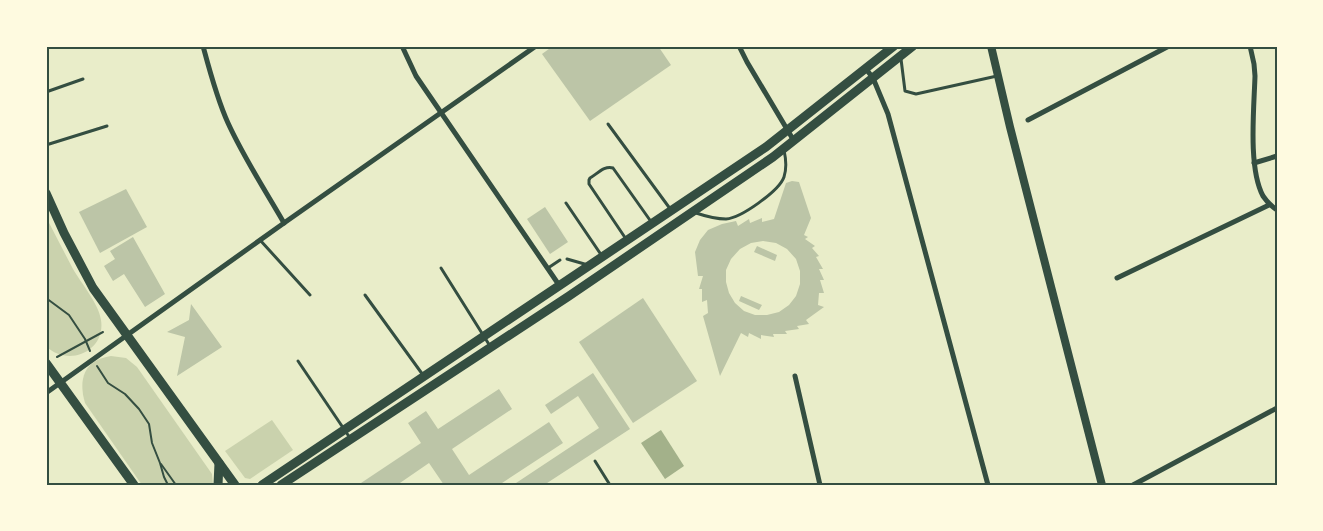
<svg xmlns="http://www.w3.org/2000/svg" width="1323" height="531" viewBox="0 0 1323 531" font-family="'PT Sans Narrow',sans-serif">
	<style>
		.green { fill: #cad2ad }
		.water { fill: #a3b18a }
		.building { fill: #bcc5a7; fill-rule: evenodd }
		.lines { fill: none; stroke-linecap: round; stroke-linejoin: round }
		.path { stroke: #344e41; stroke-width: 2 }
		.service { stroke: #344e41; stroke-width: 3 }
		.minor { stroke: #344e41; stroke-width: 5 }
		.tertiary { stroke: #344e41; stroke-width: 8 }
		.secondary { stroke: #344e41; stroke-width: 9 }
		.neatline { fill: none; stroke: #344e41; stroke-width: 2 }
	</style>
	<rect width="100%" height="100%" fill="#e9edc9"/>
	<!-- green -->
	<g class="green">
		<path d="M46 217C55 234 64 252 73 269 81 283 99 304 101 320 106 351 68 368 46 346Z"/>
		<path d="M111 356 126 358 137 367 212 474 213 485H142L85 403C78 379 84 360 111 356Z"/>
		<path d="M272 420 293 450 250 479 245 478 225 451Z"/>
	</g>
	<!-- water -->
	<path class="water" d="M661 430 684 466 665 479 641 443Z"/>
	<!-- building -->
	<g class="building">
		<path d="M553 46H658L671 65 590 121 542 54Z"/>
		<path d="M792 181 799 182 811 218 804 235 808 237 805 239 815 246 812 248 819 256 816 257 823 269H819L824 280H820L824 293H819L818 305 824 307 806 320 809 324 797 326 799 329 785 331 787 334H773L774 337 761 335V339L749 333 748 337 741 333 720 376 703 316 708 313 707 300 702 302V289H699L703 276H698L695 252 700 240 708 230 722 224 736 221 738 226 749 219 750 223 762 218V222L774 219 786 183ZM763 241 776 243 787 249 796 259 800 271V284L796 296 789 305 779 312 767 315H755L744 311 735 303 729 293 726 282V270L731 259 740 249 751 243Z"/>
		<path d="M126 189 147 227 100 253 79 212Z"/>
		<path d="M545 207 568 242 550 254 527 219Z"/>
		<path d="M133 237 165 294 145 307 124 274 113 281 104 266 115 259 110 251Z"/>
		<path d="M757 246 777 255 775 261 754 252Z"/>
		<path d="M741 296 762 305 759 310 739 301Z"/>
		<path d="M643 298 697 381 633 423 579 342Z"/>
		<path d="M191 304 222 347 177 376 185 337 167 332 189 320Z"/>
		<path d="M593 373 630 429 544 485H513L599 428 578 396 551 414 545 405Z"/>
		<path d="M499 389 512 409 452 449 469 475 549 422 563 443 499 485H444L429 463 397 485H358L421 443 408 423 426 411 438 429Z"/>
	</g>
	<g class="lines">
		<!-- path -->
		<g class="path">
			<path d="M46 298 69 315 85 339 90 351"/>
			<path d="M57 357 103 332"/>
			<path d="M97 366 108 383 125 394 139 409 149 424 152 443 160 463 164 477 168 485"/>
			<path d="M161 464 176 485"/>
		</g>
		<!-- service -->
		<g class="service">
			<path d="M901 59 905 91 916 94 997 76"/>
			<path d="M46 92 83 79"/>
			<path d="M608 124 671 210"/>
			<path d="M46 145 107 126"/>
			<path d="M566 203 602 256"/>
			<path d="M696 213C705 216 715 219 726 219 741 218 779 191 784 177 787 168 786 159 784 150"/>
			<path d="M626 239 589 184V180L590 178C597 174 605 165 613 168L652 223"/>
			<path d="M260 240 310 295"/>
			<path d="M567 259 588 265"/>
			<path d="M441 268 490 346"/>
			<path d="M548 268 560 260"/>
			<path d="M365 295 423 375"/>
			<path d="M298 361 350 438"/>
			<path d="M595 461 610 485"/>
		</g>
		<!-- minor -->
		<g class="minor">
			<path d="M203 46C210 72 217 99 228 123 244 158 265 190 284 223"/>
			<path d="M402 46 416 76 559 285"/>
			<path d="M739 46 747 62 794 141"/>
			<path d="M1250 46 1254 64 1255 76C1254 109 1248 168 1263 196 1267 202 1271 206 1277 210"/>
			<path d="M866 69 873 78 888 114 988 485"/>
			<path d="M1028 120 1169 46"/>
			<path d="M1254 163 1277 156"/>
			<path d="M1117 278 1269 205"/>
			<path d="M795 376 820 485"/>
			<path d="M46 393 284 223 536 46"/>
			<path d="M1133 485 1277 408"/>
		</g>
		<!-- tertiary -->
		<path class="tertiary" d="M991 46 1010 127 1102 485"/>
		<!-- secondary -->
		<g class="secondary">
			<path d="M46 193 64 233 93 288 235 485"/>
			<path d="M46 363 134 485"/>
			<path d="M218 485 219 463"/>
			<path d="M262 485 766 147 894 46"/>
			<path d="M281 485 569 296 773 157 913 46"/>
		</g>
	</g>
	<!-- border -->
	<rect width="1323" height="531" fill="none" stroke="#fefae0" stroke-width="95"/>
	<rect x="48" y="48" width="1228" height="436" class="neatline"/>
</svg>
